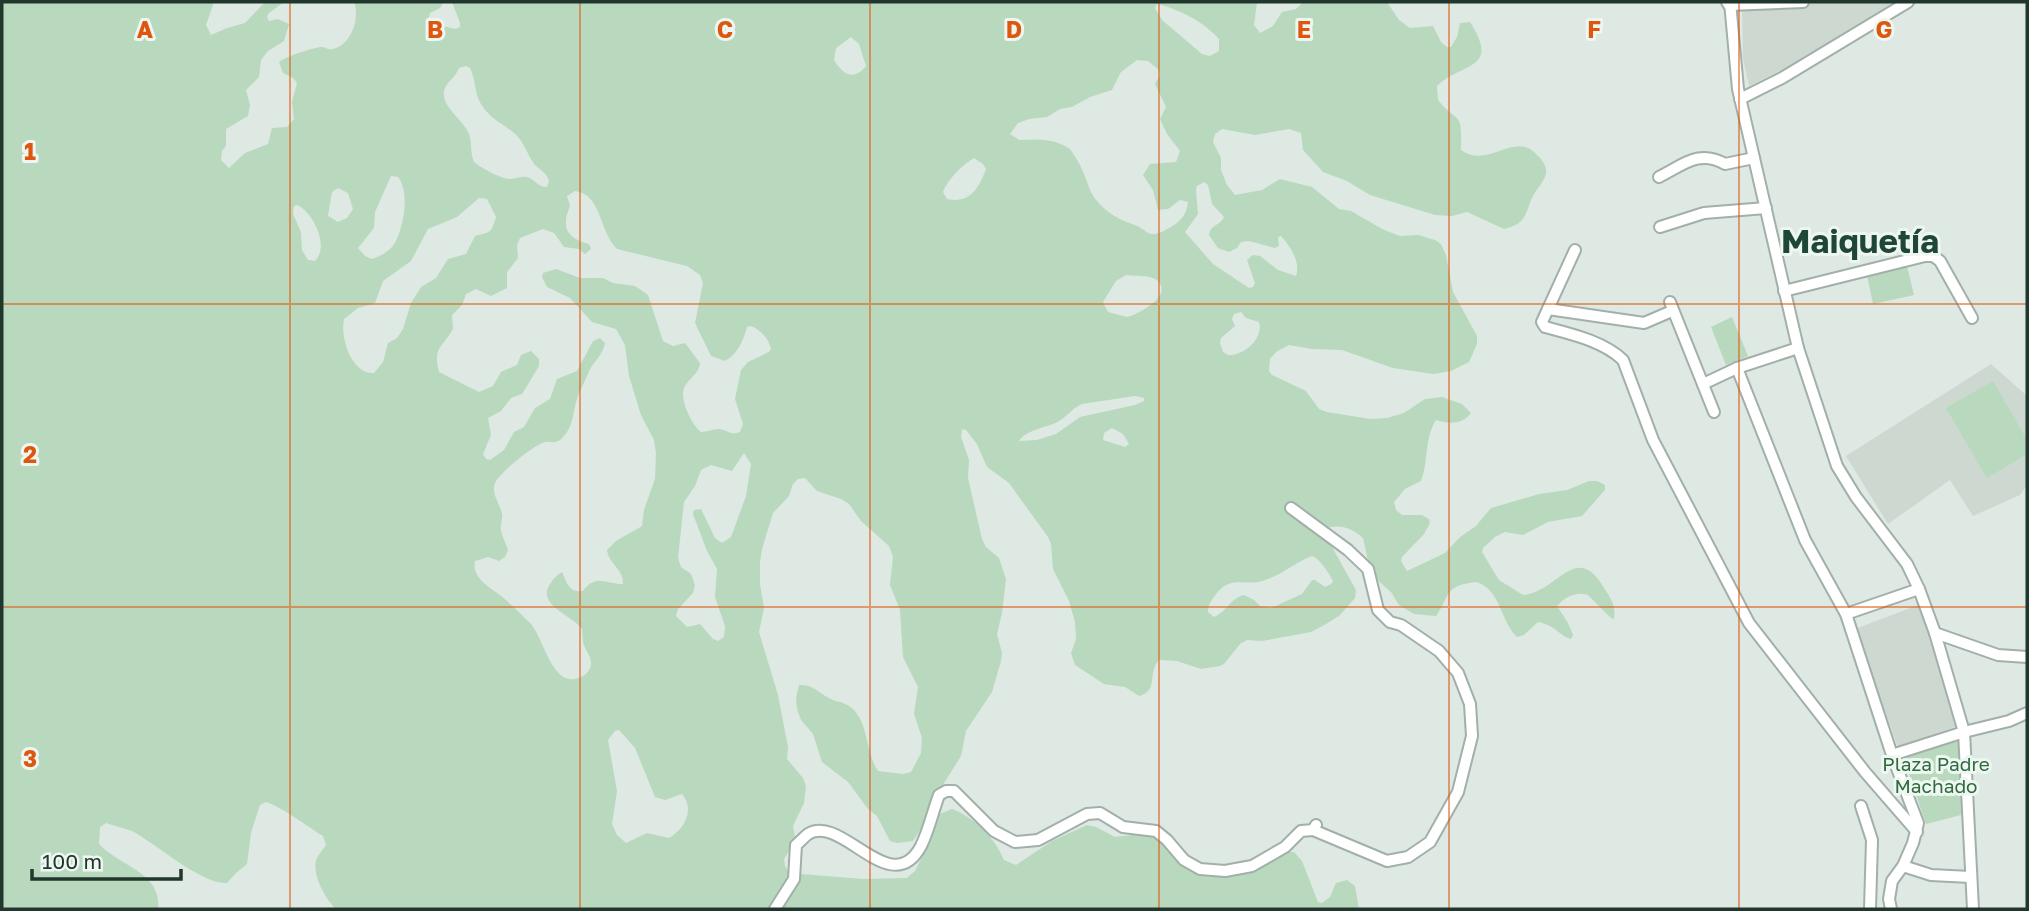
<svg xmlns="http://www.w3.org/2000/svg" width="2029" height="911" viewBox="0 0 2029 911" font-family="'Golos Text',sans-serif">
	<style>
		.built { fill: #cdd8d1 }
		.green { fill: #b8d9bd; fill-rule: evenodd }
		.lines { fill: none; stroke-linecap: round; stroke-linejoin: round }
		.street-casing { stroke: #a2b0a9; stroke-width: 14 }
		.street { stroke: #fff; stroke-width: 10 }
		.grid { fill: none; stroke: #de570e; stroke-width: 2; stroke-opacity: 0.55 }
		.labels { text-anchor: middle; stroke-width: 6; stroke-linejoin: round; paint-order: stroke }
		.park-label { font-size: 19px; fill: #2e6b3e; stroke: #eef6f1 }
		.town-label { font-size: 33px; font-weight: bold; fill: #1f4738; stroke: #eef6f1 }
		.grid-label { font-size: 23px; text-anchor: middle; font-weight: bold; fill: #de570e; stroke: #eef6f1; stroke-width: 6; stroke-linejoin: round; paint-order: stroke }
	</style>
	<rect width="100%" height="100%" fill="#dee9e3"/>
	<!-- built -->
	<g class="built">
		<path d="M1832 2H1905L1808 57 1749 86 1743 59 1742 6Z"/>
		<path d="M1991 364 2027 396V485L2020 495 1973 516 1950 480 1888 524 1846 456Z"/>
		<path d="M1921 604 1960 725 1898 747 1855 629Z"/>
	</g>
	<!-- green -->
	<g class="green">
		<path d="M2 2H214L206 25 211 35 227 28 245 23 265 2H284L269 13 267 17 269 21 278 19 289 24 284 41 268 51 261 60 259 77 246 90 250 105 248 116 226 129V146L222 151 221 160 229 168 245 153 268 144 272 128 287 127 294 119 292 102 297 83 293 78 283 73 279 62C285 57 314 47 322 47 329 48 326 50 333 49 352 44 360 18 354 2H444L440 8 430 13 427 22 455 29 460 27V23L452 2H1257L1254 25 1260 33 1273 26 1282 12 1296 9 1303 2H1387L1399 20 1410 28 1433 26 1441 42 1447 47H1451L1457 37 1460 23 1470 22C1499 68 1467 62 1440 83L1437 86 1438 100C1459 126 1462 108 1461 150 1488 169 1512 133 1534 152 1559 174 1539 181 1531 200 1525 217 1524 224 1504 229L1467 212 1452 216 1435 215 1370 195 1347 181 1323 172 1303 150 1301 133 1289 129 1255 135 1222 129 1215 134 1213 142 1221 158V170L1227 185 1235 195 1262 190 1280 179 1312 187 1339 209 1351 211 1384 230 1400 236 1418 235 1435 240 1441 244 1446 255 1453 292 1477 336V344L1469 362 1451 371 1433 374 1393 368 1342 350 1312 349 1289 345 1276 352 1270 359 1269 371 1272 375 1306 391 1319 409 1327 412 1370 419 1387 418 1404 413 1425 399 1442 397 1462 404 1471 413C1462 425 1449 424 1436 420 1424 439 1429 460 1421 481L1405 489 1394 502 1396 510 1402 515H1422L1429 519 1430 523 1424 534 1402 557 1401 561 1407 571 1445 553 1460 537 1476 526 1491 508 1539 494 1567 490 1589 481H1597L1605 485V490L1582 516 1548 522 1523 535 1505 532 1495 537 1483 548 1482 552 1499 580 1523 595C1558 592 1576 540 1604 588 1611 599 1616 605 1614 619L1611 618 1588 595C1576 591 1565 597 1557 606L1568 623 1573 635 1571 639C1558 635 1557 626 1538 622L1524 635 1517 637C1500 621 1501 589 1476 582 1443 586 1451 595 1436 616L1414 614 1399 605 1391 592 1374 577 1369 565 1363 538C1352 528 1339 523 1324 529L1322 535 1331 545 1356 590 1355 598 1339 616 1326 624 1311 632 1262 641 1247 640 1240 644 1224 664 1220 666 1201 669 1177 661 1159 660C1147 673 1159 691 1139 696L1125 687 1104 684 1075 665 1071 653 1076 639 1075 622 1069 601 1053 569 1051 544 1048 537 1009 483 987 467 977 444 966 430 962 429 961 437 969 460 968 478 982 539 986 547 999 558 1006 579 1002 613 997 634 1002 653 1001 661 992 692 966 731 961 756 928 809 921 829 913 841 897 843 890 841 877 816 868 809 848 782 822 762 813 734 801 720 797 709 796 698 799 685C812 684 818 692 829 698 835 702 842 701 849 706 869 719 865 752 878 771L903 774 911 772 921 753 922 738 914 714 918 687 903 657 900 610 890 585 893 557 889 546 861 521 849 504 841 499 817 491 805 478 798 479 793 484 789 496 773 513 762 549 760 562V584L764 608 759 632 778 695 788 747 787 759 803 778 806 786 804 803 793 826 795 838 793 845 784 859 785 866 789 873 863 879 907 878 915 871 924 853 927 835 937 815 952 809C975 818 995 838 1004 860L1016 865 1052 841 1087 825 1096 827 1115 837 1140 834 1160 839 1203 870 1260 866 1286 852H1294L1302 861 1318 902 1322 903 1330 897 1336 883 1347 880 1355 886 1359 909H336C326 900 312 875 316 860 318 855 323 850 326 845L323 836C308 827 282 807 266 802L260 805 251 833 247 864 236 873 227 883C202 885 155 843 132 831 124 828 114 826 106 823L100 827 99 844C119 866 162 872 158 909H2ZM1157 4C1179 9 1204 22 1219 39V51L1210 56 1202 54 1162 20 1155 8ZM851 37 859 44 866 66C854 81 843 75 834 60L836 48ZM1137 60 1148 61 1158 69 1160 75 1155 84 1166 107 1160 119 1167 134 1180 151 1176 162 1150 164 1143 175 1153 190 1158 210 1168 209 1180 200 1188 202C1187 214 1181 221 1171 227 1146 242 1151 230 1132 224 1117 219 1099 208 1091 192 1086 180 1083 169 1076 158 1075 157 1071 150 1070 149 1054 138 1037 139 1019 140L1010 134 1018 123 1029 119 1047 117 1060 109 1072 107 1090 97 1112 90 1121 72ZM466 66 470 68C478 85 472 96 488 113 495 121 506 126 514 133 524 141 527 155 535 165 541 171 546 172 549 181L547 187C537 187 535 179 527 177 521 176 516 179 510 179 501 179 480 167 474 162 470 152 472 143 469 134 464 119 436 104 446 86 450 79 455 78 459 68ZM974 158 983 164 986 169C979 188 970 204 947 199L943 192C948 179 962 165 974 158ZM391 176 398 177C410 192 404 226 395 243 390 251 381 256 372 259L365 256 358 248 374 228 375 212ZM1204 182 1208 185 1212 204 1224 217C1220 226 1211 224 1209 235L1218 248 1229 252 1237 248 1241 242 1249 241 1275 248 1279 246 1278 237 1281 236C1290 246 1301 262 1296 276L1278 270 1260 256 1253 255 1247 260 1255 283 1253 287 1249 288 1213 264 1185 232 1198 214 1196 190 1197 186ZM338 188 348 193 353 209 347 218 338 222 328 216 332 192ZM575 191C602 194 599 232 617 249L687 266 700 275 703 283 695 323 711 356 725 361C738 354 743 341 747 327L751 326C761 330 769 339 771 349L769 352 748 362 741 370 735 399 743 424 740 432C731 436 728 430 719 429 713 429 707 432 701 432 692 425 678 398 685 386 690 377 699 374 700 363L685 343 673 346 663 341 648 295 635 286 613 283 603 278H580L556 269 543 273 542 277 547 287 570 298 592 322 616 329 625 345 629 376 641 415 654 440 656 453 655 479 644 510 642 526 616 541 607 550C609 565 624 569 623 584 605 584 596 573 583 591 569 593 567 583 562 572 557 575 554 578 550 584 536 605 572 615 582 629 583 634 582 640 584 645 586 652 592 657 591 665 590 670 586 675 581 677 552 691 544 637 530 623 523 616 515 608 507 601 495 589 471 581 475 561L488 557 499 561 505 557 508 550C506 543 502 537 501 530 500 524 503 520 502 514 500 503 491 495 495 483 498 474 535 444 545 442 551 441 554 444 560 440 575 427 572 412 578 396 581 388 586 379 589 371 594 361 603 355 605 343L600 338 593 341 577 371 557 379 550 399 535 408 524 427 514 432 504 450 490 460 486 459 483 454 491 435 488 418 501 411 511 398 522 394 539 366V359L531 351 521 355 517 365 501 372 493 386 479 392 439 372C433 348 441 349 453 329L452 315 462 305 466 294 476 289 491 296 507 288V272L518 258 517 245 520 238 543 229 554 233 564 247 579 249 585 254 591 249 589 244C566 238 561 227 570 206L567 196ZM479 198 487 199 496 217C491 234 490 232 475 236L466 254 448 259 436 278 421 287 411 303 403 329 397 338 388 343 383 362 374 373C351 374 340 337 344 319L358 308 375 303 383 281 411 261 428 229 457 217ZM297 205C313 212 330 246 315 261L308 260 302 250 301 232 293 214 294 206ZM1126 275C1133 276 1148 275 1155 279 1177 294 1139 314 1127 317L1108 312 1103 302 1116 281ZM1241 312 1246 318 1259 322C1264 338 1244 356 1228 355L1223 352 1220 343 1221 338 1235 326 1232 319 1234 314ZM1135 396 1144 398V401L1135 405 1080 417 1056 434 1037 440 1019 441C1027 429 1047 428 1059 421 1068 416 1072 408 1082 404ZM1112 428 1123 434 1129 444 1125 447 1103 440 1104 433ZM744 453 751 464 746 496 731 537 722 543 715 538 701 509 694 510 693 514 707 551 717 569 715 597 725 626 724 637 718 641 713 639 700 624 687 627 676 616 678 609 693 593 695 585 691 574 681 567 678 558 684 502 695 486 701 470 711 465 732 471ZM1312 556C1321 560 1328 572 1333 581L1331 584 1325 587 1315 580H1312L1302 594 1271 608 1260 606 1254 600 1244 595C1229 599 1229 610 1214 617L1208 612C1208 605 1210 603 1214 597 1231 572 1245 589 1268 579 1284 573 1296 562 1312 556ZM619 730 635 748 655 797 665 800 682 794C695 809 685 829 669 838L647 833 626 843 617 835 612 824 617 791 608 740 615 731Z"/>
		<path d="M1907 266 1914 295 1873 304 1867 275Z"/>
		<path d="M1732 317 1748 356 1726 365 1711 327Z"/>
		<path d="M1993 381 2027 440V454L1987 478 1946 408Z"/>
		<path d="M1960 741 1961 815 1926 824 1905 762 1908 754Z"/>
	</g>
	<g class="lines">
		<defs>
			<g id="street">
				<path d="M1727 2 1729 5 1803 2"/>
				<path d="M1730 2 1738 89 1798 348 1837 466 1856 497 1907 564 1919 589 1935 633 1964 732 1973 909"/>
				<path d="M1740 99 1782 78 1908 2"/>
				<path d="M1659 177C1683 165 1699 149 1725 164L1754 158"/>
				<path d="M1660 227 1704 213 1766 208"/>
				<path d="M1575 250 1542 322 1545 327C1571 334 1603 341 1623 360L1653 440 1749 623 1865 772 1917 832"/>
				<path d="M1784 291 1925 256H1933L1940 261 1972 318"/>
				<path d="M1670 302 1714 412"/>
				<path d="M1548 309 1644 323 1672 311"/>
				<path d="M1798 348 1737 368 1805 540 1846 614 1892 755 1918 823 1913 843 1903 866 1892 881 1889 899 1891 909"/>
				<path d="M1703 384 1737 368"/>
				<path d="M1291 508 1348 550 1368 569 1378 610 1390 622 1401 625 1439 651 1458 673 1470 704 1472 736 1458 792 1430 842 1408 857 1387 861 1313 830"/>
				<path d="M1846 614 1919 589"/>
				<path d="M1935 633 1998 655 2027 657"/>
				<path d="M1892 755 1964 732 2009 721 2027 713"/>
				<path d="M1861 806 1872 840 1870 909"/>
				<path d="M1903 866 1931 875 1970 877"/>
				<path d="M775 909 794 879 796 845C800 842 804 837 808 834 842 813 891 902 921 846 929 830 933 811 939 795L946 791H954L994 831 1015 842 1038 840 1087 814 1100 813 1123 827 1156 831 1167 840 1184 860 1200 869 1225 871 1252 866 1285 847 1301 831 1313 830 1316 825"/>
			</g>
		</defs>
		<!-- street casing -->
		<use href="#street" class="street-casing"/>
		<!-- street -->
		<use href="#street" class="street"/>
	</g>
	<!-- grid -->
	<path class="grid" d="M290 2V909M580 2V909M870 2V909M1159 2V909M1449 2V909M1739 2V909M2 304H2027M2 607H2027"/>
	<g class="labels">
		<!-- park labels -->
		<g class="park-label">
			<text x="1936" y="771">Plaza Padre<tspan x="1936" dy="22">Machado</tspan></text>
		</g>
		<!-- town labels -->
		<g class="town-label">
			<text x="1860" y="253">Maiquetía</text>
		</g>
	</g>
	<g class="grid-label">
		<text x="145" y="38">A</text>
		<text x="435" y="38">B</text>
		<text x="725" y="38">C</text>
		<text x="1014" y="38">D</text>
		<text x="1304" y="38">E</text>
		<text x="1594" y="38">F</text>
		<text x="1884" y="38">G</text>
		<text x="30" y="160">1</text>
		<text x="30" y="463">2</text>
		<text x="30" y="767">3</text>
	</g>
	<!-- border -->
	<rect width="2029" height="911" fill="none" stroke="#21372e" stroke-width="7"/>
	<!-- scale -->
	<path d="M32 869v10h149v-10" fill="none" stroke="#21372e" stroke-width="3.5"/>
	<text x="42" y="869" font-size="21" fill="#21372e" stroke="#eef6f1" stroke-width="5" paint-order="stroke">100 m</text>
</svg>
